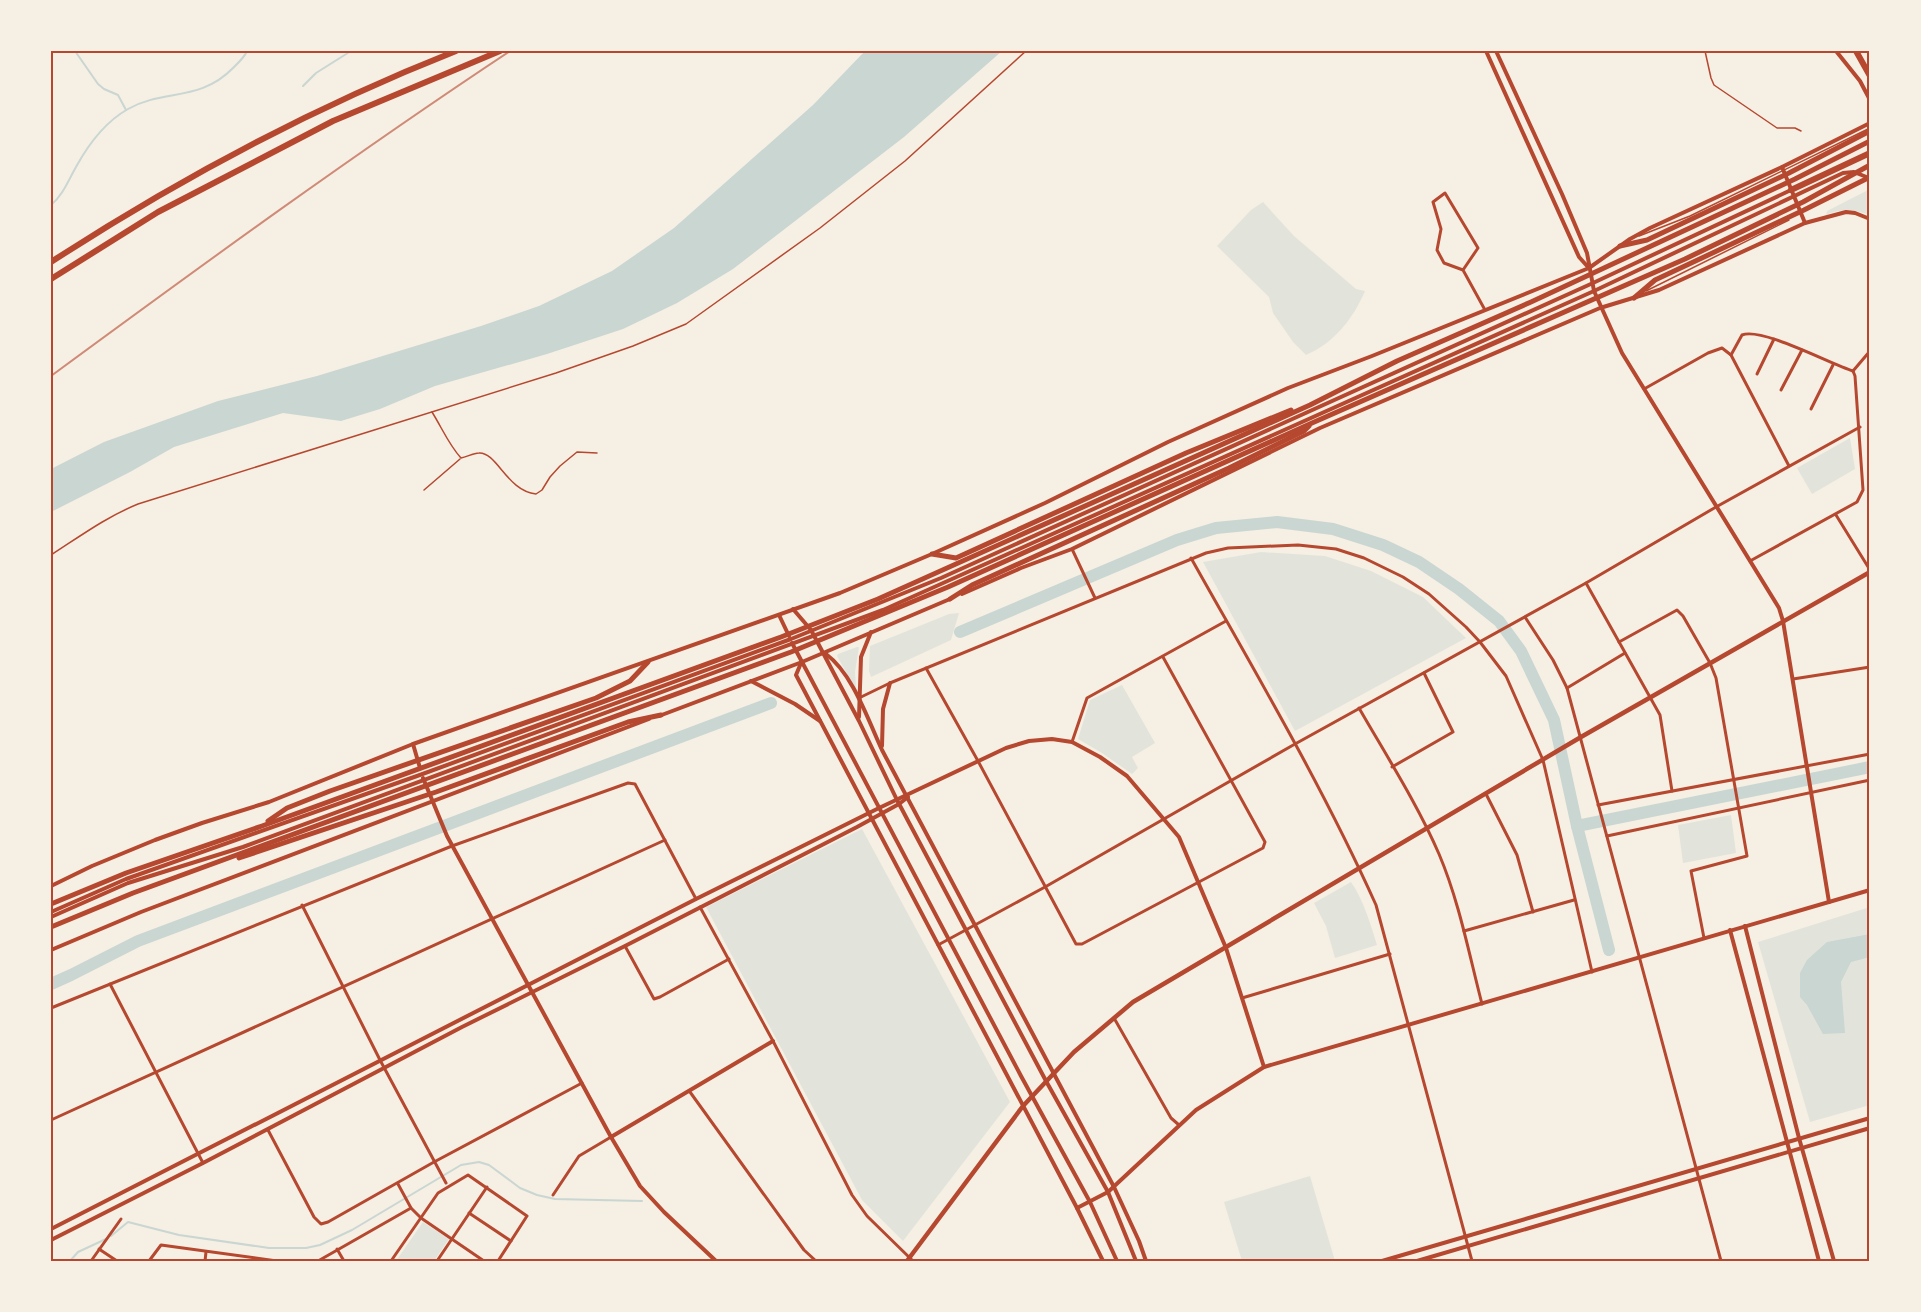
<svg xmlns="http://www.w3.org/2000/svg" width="1921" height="1312" viewBox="0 0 1921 1312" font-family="'Varela Round',sans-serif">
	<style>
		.green { fill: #e2e4dc }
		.water { fill: #c9d6d2 }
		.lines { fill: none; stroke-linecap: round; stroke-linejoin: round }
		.stream { stroke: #c9d6d2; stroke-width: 2 }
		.river { stroke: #c9d6d2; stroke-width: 12 }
		.service { stroke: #b5482f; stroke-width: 1.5 }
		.minor { stroke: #b5482f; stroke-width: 3 }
		.tertiary { stroke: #b5482f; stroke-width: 4 }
		.secondary { stroke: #b5482f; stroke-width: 4.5 }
		.trunk { stroke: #b5482f; stroke-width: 5 }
		.motorway { stroke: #b5482f; stroke-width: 6 }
		.rail { stroke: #cf8b77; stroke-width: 2 }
		.neatline { fill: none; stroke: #b5482f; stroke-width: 2 }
	</style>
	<rect width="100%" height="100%" fill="#f6efe4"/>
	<!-- green -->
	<g class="green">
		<path d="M1870 189V215C1855 210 1841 208 1826 215L1827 211Z"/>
		<path d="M1263 202 1294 236 1342 277 1356 289 1365 291C1353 319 1334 343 1306 355L1293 342 1273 313 1269 297 1217 246 1251 210Z"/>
		<path d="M1850 438 1855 469 1812 494 1797 468Z"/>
		<path d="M1261 552 1325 556 1371 571 1423 597 1466 638 1295 731 1203 562Z"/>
		<path d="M959 613 951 640 871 677 869 671 870 646 949 614Z"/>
		<path d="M857 647H859L855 672 856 688 852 683 837 656 838 654Z"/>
		<path d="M1122 685 1155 743 1132 757 1138 768 1132 774 1102 753 1078 739 1090 700Z"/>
		<path d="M1731 815 1736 853 1683 863 1678 825Z"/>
		<path d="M862 829 1010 1102 903 1241 862 1200 706 907Z"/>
		<path d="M1351 882C1364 901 1370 923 1377 945L1335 958 1326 926 1314 903Z"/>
		<path d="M1870 907V983L1868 984 1870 992V1105L1810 1122 1758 942Z"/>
		<path d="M1310 1176 1335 1261H1242L1224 1202Z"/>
		<path d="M423 1222 449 1239 434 1261H396Z"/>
	</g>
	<!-- water -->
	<g class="water">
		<path d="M865 51H1002L904 137 733 269 677 303 623 329 547 354 435 386 380 409 341 421 283 413 174 447 130 472 51 512V469L104 442 218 401 317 376 481 326 539 306 612 271 674 228 813 105Z"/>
		<path d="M1870 934V957L1851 962 1841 982 1845 1033 1823 1034 1807 1005 1800 997V973L1807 960 1827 942Z"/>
	</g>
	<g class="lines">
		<!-- stream -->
		<g class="stream">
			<path d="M75 51 98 84 104 89 118 95 126 110"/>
			<path d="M303 86 316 73 351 51"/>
			<path d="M51 205C63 195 68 181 76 167 88 145 105 122 128 109 163 89 200 102 233 68 238 63 244 58 247 51"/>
			<path d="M111 1236 128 1222 179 1235 269 1248H306L320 1245 352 1230 461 1165 479 1162 489 1165 520 1188 537 1195 555 1199 642 1201"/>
			<path d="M70 1261 78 1252 106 1239"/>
		</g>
		<!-- river -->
		<g class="river">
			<path d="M960 632 1177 540 1216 528 1277 522 1333 529 1383 545 1419 562 1459 589 1499 621 1521 651 1554 720 1577 826 1609 950"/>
			<path d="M1577 826 1870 767"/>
			<path d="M51 984 71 975 138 941 771 703"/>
		</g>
		<!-- service -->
		<g class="service">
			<path d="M1705 51 1711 78 1714 85 1777 128H1795L1801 131"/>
			<path d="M1639 236 1690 216 1870 128"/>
			<path d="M1646 291 1789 220"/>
			<path d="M432 412C442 428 449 445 461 458 467 457 473 453 479 453 497 452 507 491 536 494L542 490 550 477 560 466 577 452 597 453"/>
			<path d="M424 490 460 459"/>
			<path d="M51 555C79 537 106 517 138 504L556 373 633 346 686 324 820 228 905 161 1026 51"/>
		</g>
		<!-- minor -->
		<g class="minor">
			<path d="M1463 270 1478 248 1445 193 1433 202 1441 229 1437 250 1444 263 1463 270 1485 310"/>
			<path d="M1731 355 1742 335C1762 327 1830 364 1853 371"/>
			<path d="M1853 371 1870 351"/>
			<path d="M1757 374 1774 339"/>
			<path d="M1644 389 1708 353 1722 348 1731 355 1789 466"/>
			<path d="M1781 390 1802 350"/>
			<path d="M1811 409 1833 365"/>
			<path d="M1836 515 1870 570"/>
			<path d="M1072 549 1095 598"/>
			<path d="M1191 558C1255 672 1322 785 1376 905L1472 1261"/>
			<path d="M1750 561 1857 502 1863 490 1855 376 1853 371"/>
			<path d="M1586 583 1660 715 1672 791"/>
			<path d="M1525 617 1553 660 1567 688 1721 1261"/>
			<path d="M1619 642 1677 610 1683 616 1710 663 1716 678 1747 856 1691 871 1704 938"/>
			<path d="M926 668 978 761 1076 944H1082L1263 848 1265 842 1163 657"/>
			<path d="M1793 679 1870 667"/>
			<path d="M1567 688 1625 653"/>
			<path d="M859 698 890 683 1206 553 1228 548 1298 545 1336 549 1364 558 1403 577 1429 594 1466 627 1480 642 1506 676 1543 760 1592 972"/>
			<path d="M1359 708C1386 755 1418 805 1439 854 1459 901 1469 954 1482 1004"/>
			<path d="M1072 742 1087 698 1226 621"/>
			<path d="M1392 767 1453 732 1424 673"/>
			<path d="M1486 794 1517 855 1533 912"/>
			<path d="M1598 805 1870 754"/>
			<path d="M1607 836 1870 780"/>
			<path d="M302 905 380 1060 446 1183"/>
			<path d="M700 907 773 1041 852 1195 867 1216 913 1261"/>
			<path d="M1464 931 1574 900"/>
			<path d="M938 945 1045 887 1295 744 1586 583 1716 507 1860 427"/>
			<path d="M625 946 654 999 660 997 729 959"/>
			<path d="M110 984 203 1163"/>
			<path d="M1242 998 1390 954"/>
			<path d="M51 1008 452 846 628 783 635 784 696 899"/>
			<path d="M1114 1018 1171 1118 1179 1125"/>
			<path d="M690 1092 804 1250 816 1261"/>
			<path d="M51 1120 665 840"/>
			<path d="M268 1130 314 1217 321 1224 328 1222 434 1162 582 1083"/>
			<path d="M398 1184 411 1208 421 1218 484 1261"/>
			<path d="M553 1195 579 1156 611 1137"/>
			<path d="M469 1213 511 1241"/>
			<path d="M99 1249 117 1261"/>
			<path d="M337 1249 344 1261"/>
			<path d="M91 1261 121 1219"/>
			<path d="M149 1261 161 1245 277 1261"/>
			<path d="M205 1261 206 1252"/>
			<path d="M318 1261 411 1208"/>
			<path d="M391 1261 438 1193 468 1175 527 1216 498 1261"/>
			<path d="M437 1261 487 1187"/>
		</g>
		<!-- tertiary -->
		<g class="tertiary">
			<path d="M1486 51 1579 257 1588 267"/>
			<path d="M1496 51 1562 194 1587 253 1594 291 1622 353 1779 608 1783 621 1829 902"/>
			<path d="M1836 51 1860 81 1870 100"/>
			<path d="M1782 167 1805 223"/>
			<path d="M962 594 1021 568 1072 549 1320 428 1600 308 1659 290 1805 223 1846 212 1855 213 1870 219"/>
			<path d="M793 609 811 630 859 721 897 800 1046 1081 1108 1192 1136 1261"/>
			<path d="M779 615 789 636"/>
			<path d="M792 643 1021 1076 1090 1202 1117 1261"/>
			<path d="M826 654C853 674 868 720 882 750L1114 1187 1139 1241 1146 1261"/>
			<path d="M801 663 796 675 1077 1208 1103 1261"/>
			<path d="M751 681 795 704 820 721"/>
			<path d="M659 716 802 662 950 599"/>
			<path d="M859 717 861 657 871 632"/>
			<path d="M413 744 420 768"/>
			<path d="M882 746 883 709 890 683"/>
			<path d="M423 778 447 836 611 1137 640 1186 664 1212 716 1261"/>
			<path d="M51 886 92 866 155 840 202 823 269 802 413 744 840 593 932 554 1045 503 1168 442 1288 388 1372 356 1589 268 1630 239 1650 228 1782 167 1870 123"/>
			<path d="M51 912 126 879 417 776 791 639 941 578 1593 283 1791 190"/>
			<path d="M51 917 128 883 243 847 883 610 1594 291 1843 173 1854 172 1869 178"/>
			<path d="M1745 926 1799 1138 1834 1261"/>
			<path d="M1730 930 1819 1261"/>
			<path d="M51 950 141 912 649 719"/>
			<path d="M611 1137 773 1041"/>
			<path d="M1077 1208 1108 1192 1196 1110 1264 1067 1870 890"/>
			<path d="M51 1229 696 899 879 808 1006 748 1029 741 1052 739 1072 742 1100 757 1127 776 1179 837 1226 948 1264 1067"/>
			<path d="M51 1240 203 1163 462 1027 625 946 857 827 899 804 908 797"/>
			<path d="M1382 1261 1870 1118"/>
			<path d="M1417 1261 1870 1128"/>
		</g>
		<!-- secondary -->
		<path class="secondary" d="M907 1261 1023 1106 1074 1052 1133 1002 1581 737 1870 572"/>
		<!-- trunk -->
		<g class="trunk">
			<path d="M1620 246 1647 240 1789 173 1870 131"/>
			<path d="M1634 298 1655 280 1804 210 1870 177"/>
			<path d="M932 554 956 558 1186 453 1291 410"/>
			<path d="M950 599 972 585 1229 468 1304 431 1309 426"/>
			<path d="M268 821 287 808 330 791 596 698 630 681 648 662"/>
			<path d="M239 858 436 792 628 722 661 715"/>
			<path d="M51 904 126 873 262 826 781 637 878 599 1310 405 1397 361 1531 302 1795 179 1870 141"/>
			<path d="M51 927 133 893 791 652 948 587 1312 423 1685 259 1803 202 1870 165"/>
		</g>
		<!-- motorway -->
		<g class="motorway">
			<path d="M1856 51 1870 76"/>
			<path d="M1791 190 1870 153"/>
			<path d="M51 262C179 179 314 107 456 51"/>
			<path d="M51 279 158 212 333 121 500 51"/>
		</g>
		<!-- rail -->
		<path class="rail" d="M51 376C202 265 353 155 510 51"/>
	</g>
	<!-- border -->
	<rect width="1921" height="1312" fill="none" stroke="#f6efe4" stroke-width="105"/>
	<rect x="52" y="52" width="1816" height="1208" class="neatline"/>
</svg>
